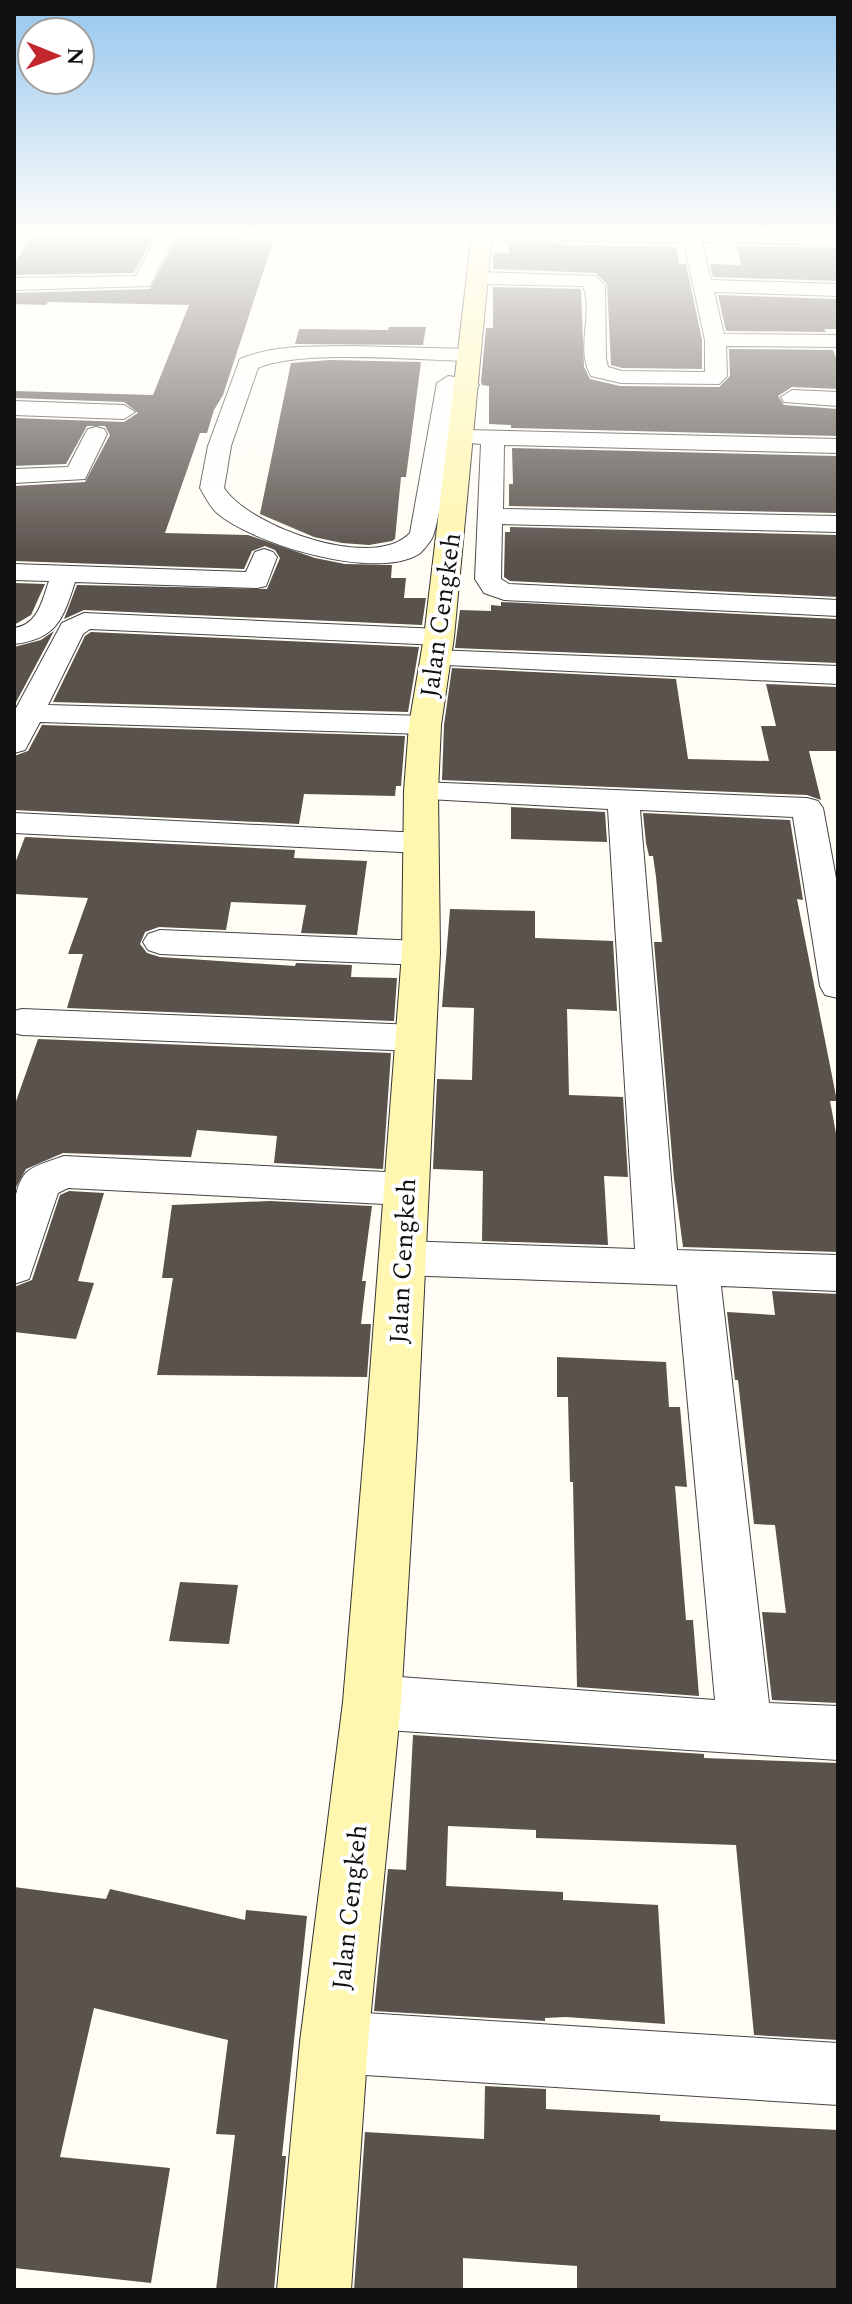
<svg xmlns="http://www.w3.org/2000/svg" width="852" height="2304" viewBox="0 0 852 2304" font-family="Spectral,serif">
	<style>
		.building { fill: #5a524d }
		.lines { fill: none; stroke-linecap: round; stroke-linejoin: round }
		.street-casing { stroke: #444; stroke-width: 2 }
		.secondary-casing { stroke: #333; stroke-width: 2 }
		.street { fill: #fff; fill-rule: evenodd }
		.secondary { fill: #fff6b0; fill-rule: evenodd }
		.labels { text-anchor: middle; stroke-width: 8; stroke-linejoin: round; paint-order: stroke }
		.street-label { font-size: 26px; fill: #111; stroke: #fff }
	</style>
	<rect width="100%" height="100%" fill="#fffdf5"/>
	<!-- building -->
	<g class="building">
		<path d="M33 233H122L121 236 153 237 134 273 14 275V264Z"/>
		<path d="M177 237 274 239 223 395 214 410 207 433H200L165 533 248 535 315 558 345 564 392 565 391 578H406L404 598H426L422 625 84 610 64 619 77 585 267 589 280 558 275 550 265 546 252 551 244 569 14 561V486L85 482 110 435 105 426H87L66 464 14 466V418L124 422 138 413 124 402 14 398V391L153 395 189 305 48 302 46 305 14 304V293L150 289Z"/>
		<path d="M509 243 676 247 679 264H686L702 340V369L622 368 611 365 607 284 595 273 493 269V253H509Z"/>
		<path d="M737 246 838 248V281L713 277 710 264 741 265Z"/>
		<path d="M493 287 581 289 584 367 590 379 620 386 719 387 730 376 729 349 833 350 838 363V389L792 387 778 396 784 405 838 409V436L511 428V425L489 424V386L482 385 481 382 486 328H493Z"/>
		<path d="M718 295 838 299V329H824L826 332 726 331Z"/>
		<path d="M389 327H426L423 345 295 344 299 329 388 330Z"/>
		<path d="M330 360 421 362 406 477H401L395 539 392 541 369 545 342 543 314 537 260 514 291 363Z"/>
		<path d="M512 448 838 456V513L509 506V484H513Z"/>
		<path d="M510 527 838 535V597L510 581 504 577 505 532H510Z"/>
		<path d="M14 583 45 584 31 615 14 625Z"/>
		<path d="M501 602 838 619V663L455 648 460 610 491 611V605L501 606Z"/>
		<path d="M54 631 14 706V647L41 640Z"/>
		<path d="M91 632 419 647 408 712 53 702 85 636Z"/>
		<path d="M452 668 676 679 688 759 769 761 761 726H776L766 684 838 687V751H809L821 800 807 795 442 780 444 725Z"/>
		<path d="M42 725 405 736 401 786H396L395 796 304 794 299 824 14 810V756L28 751Z"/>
		<path d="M511 807 605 812 607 842 511 839Z"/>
		<path d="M643 813 790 820 803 900 797 899 837 1101H830L838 1144V1252L683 1247 674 1179 654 942H662L656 877 653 856H649L646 843Z"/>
		<path d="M25 837 295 850 294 858 367 861 357 935 301 933 306 905 231 902 226 930 159 927 145 932 140 944 147 953 160 957 295 966 296 963 352 965 351 977 397 978 394 1021 67 1008 83 954H68L88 898 14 894V866Z"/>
		<path d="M450 909 535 911V938L613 941 617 1011 567 1009 569 1095 623 1097 628 1177 604 1176 608 1245 482 1241 483 1171 433 1169 437 1079 472 1080 474 1008 442 1007Z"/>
		<path d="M38 1039 391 1053 383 1169 274 1163 277 1136 197 1130 191 1157 63 1153 26 1169 14 1191V1107Z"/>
		<path d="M69 1191 104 1193 78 1281 94 1283 76 1339 14 1332V1287L32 1280 60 1195Z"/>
		<path d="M270 1201 372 1206 362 1281H366L361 1324H371L367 1377 157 1375 173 1278H162L172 1205Z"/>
		<path d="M772 1291 838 1294V1703L772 1700 762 1612 786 1613 775 1525 754 1524 738 1380H735L727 1312 775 1315Z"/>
		<path d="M557 1357 666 1362 669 1407H680L687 1487 675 1486 686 1620H693L699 1696 577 1687 573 1482H570L568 1397H557Z"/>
		<path d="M180 1582 238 1585 229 1644 169 1641Z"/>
		<path d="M413 1735 704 1754V1758L838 1763V2040L754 2035 736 1845 536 1838V1830L448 1826 446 1886 563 1892V1900L658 1905 665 2024 566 2017 545 2018V2021L374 2011 388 1869 406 1870Z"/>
		<path d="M14 1887 106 1899 110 1889 245 1920 246 1910 307 1916 282 2156H286L274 2290H216L235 2135 216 2134 228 2040 94 2008 60 2157 170 2168 151 2283 14 2268Z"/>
		<path d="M485 2086 546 2089V2109L660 2115V2121L838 2130V2290H577V2266L463 2258V2290H354L365 2132 484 2139Z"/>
	</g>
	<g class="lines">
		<defs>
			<g id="street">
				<path d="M158 233H176L150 286 14 290V278L136 276Z"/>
				<path d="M376 233 838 235V245L702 242 711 280 838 284V296L714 292 724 334 838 335V347L726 346 727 376 719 384 621 383 591 376C575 349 594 313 583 286L480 284 470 278 480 272 595 276 605 286 606 358 608 367 622 371 705 372V340L684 243 385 238Z"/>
				<path d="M352 346 469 349 480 355 469 361C419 360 299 349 258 368L231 446 224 488C249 527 374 572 410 533L437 383 448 376 476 380 479 385 476 390H458C454 414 440 528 431 540 428 544 423 551 419 554 376 581 253 544 217 513 210 507 205 496 200 488L208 446 240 359C275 344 315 347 352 346Z"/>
				<path d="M792 390 838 392V406L784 402 781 397Z"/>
				<path d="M14 401 124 405 135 412 124 419 14 415Z"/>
				<path d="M96 427 104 429 107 434 85 479 14 483V469L68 467 85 434 88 429Z"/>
				<path d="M466 430 838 439V453L504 445 503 509 838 516V532L502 524 501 579 509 584 838 600V616L504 600 484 593 475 579 481 444 458 442 455 437 458 432Z"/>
				<path d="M264 549 273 552 277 557 266 586 257 588 75 582C63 619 57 639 14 644V628C38 625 42 601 49 581L14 580V564L246 572 255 552Z"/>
				<path d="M84 613 439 629 449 631 453 637 449 643 439 645 90 629 83 634 48 705 425 716 436 719 440 725 436 731 425 734 40 722 25 750 14 753V712L62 623Z"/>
				<path d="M435 650 838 666V684L425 664 421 658 425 652Z"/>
				<path d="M421 782 807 798 818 801 823 808 838 889V998L825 995 820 986 793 817 640 810 677 1250 838 1255V1291L721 1286 769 1703 838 1706V1760L372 1729 353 1721 345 1702 353 1683 372 1675 715 1700 677 1285 402 1275 387 1270 381 1258 387 1246 402 1241 635 1249 608 809 410 798 405 791 410 784Z"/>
				<path d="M14 813 421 833 433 836 437 843 433 850 421 853 14 833Z"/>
				<path d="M160 930 421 941 433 945 439 953 433 961 421 965 160 954 148 950 143 942 148 934Z"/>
				<path d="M22 1009 416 1025 429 1029 435 1038 429 1047 416 1051 22 1035 14 1033V1011Z"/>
				<path d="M64 1156 405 1173 419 1178 425 1189 419 1200 405 1205 68 1188 58 1193 29 1279 14 1284C14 1258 6 1189 28 1171 37 1164 53 1160 64 1156Z"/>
				<path d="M334 2011 838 2043V2105L334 2073 312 2064 303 2042 312 2020Z"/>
			</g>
			<path id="secondary" d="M472 233H492L454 637 441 725 438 791 440 953 417 1439 401 1702 368 2042 351 2290H277L300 2042 343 1702 365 1439 402 953 404 791 409 725 424 637Z"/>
		</defs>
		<!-- street casing -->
		<use href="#street" class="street-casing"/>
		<!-- secondary casing -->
		<use href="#secondary" class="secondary-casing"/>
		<!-- street -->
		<use href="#street" class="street"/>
		<!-- secondary -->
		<use href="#secondary" class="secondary"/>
	</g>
	<!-- sky -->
	<linearGradient id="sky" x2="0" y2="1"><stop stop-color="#95c6ee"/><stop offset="0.42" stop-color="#fffefa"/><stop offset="1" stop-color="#fffefa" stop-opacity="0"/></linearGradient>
	<rect width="852" height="555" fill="url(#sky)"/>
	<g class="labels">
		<!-- street labels -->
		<g class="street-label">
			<text transform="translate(440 615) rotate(-82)" y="9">Jalan Cengkeh</text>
			<text transform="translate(402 1261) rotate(-87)" y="9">Jalan Cengkeh</text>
			<text transform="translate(349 1907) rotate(-84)" y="9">Jalan Cengkeh</text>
		</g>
	</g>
	<!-- border -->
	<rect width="852" height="2304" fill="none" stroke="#111111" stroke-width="32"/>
	<!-- north arrow -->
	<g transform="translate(56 56) rotate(91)"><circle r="38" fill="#ffffff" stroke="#a0a0a0" stroke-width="2"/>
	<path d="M0-6L14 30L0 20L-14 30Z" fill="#c4262e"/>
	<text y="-12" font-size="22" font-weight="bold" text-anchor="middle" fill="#111111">N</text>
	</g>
</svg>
